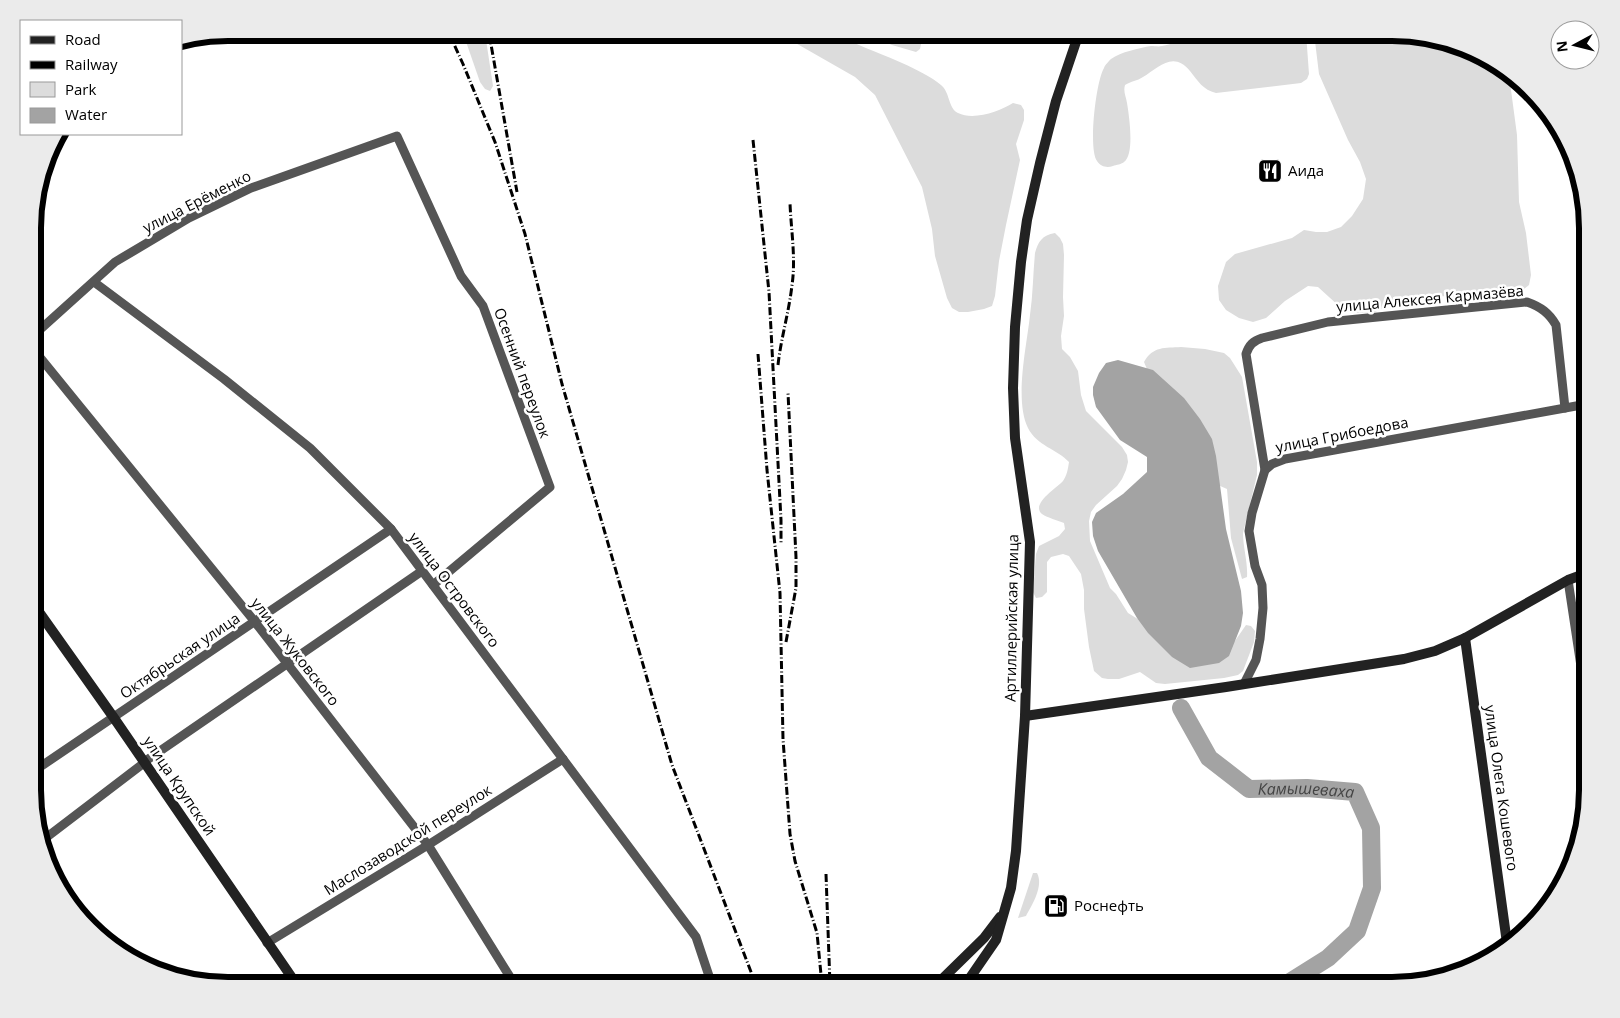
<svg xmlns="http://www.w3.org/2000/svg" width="1620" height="1018" viewBox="0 0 1620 1018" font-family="'Open Sans',sans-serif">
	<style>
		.green { fill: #dcdcdc }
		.water { fill: #a3a3a3 }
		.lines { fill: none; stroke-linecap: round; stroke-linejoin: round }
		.river { stroke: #a3a3a3; stroke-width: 18 }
		.street { stroke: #555; stroke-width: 9 }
		.secondary { stroke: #222; stroke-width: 10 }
		.rail { stroke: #000; stroke-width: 3; stroke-dasharray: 8 2.5 1 2.5; stroke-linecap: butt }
		.labels { text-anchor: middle; stroke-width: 5; stroke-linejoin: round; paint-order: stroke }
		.poi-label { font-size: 15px; fill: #000; stroke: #fff; text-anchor: start }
		.street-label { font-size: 15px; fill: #000; stroke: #fff }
		.water-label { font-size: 16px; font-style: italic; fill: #444; stroke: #fff }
		.rim { fill: none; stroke: #000; stroke-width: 6 }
	</style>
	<rect width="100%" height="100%" fill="#fff"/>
	<!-- green -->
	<g class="green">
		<path d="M463 33H485L493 86 490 91 485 89 480 82Z"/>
		<path d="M785 33C797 32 819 30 831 33 840 35 850 41 859 45 882 55 922 69 941 85 950 92 948 108 958 113 974 121 1000 111 1013 103L1021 105 1024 110V120L1016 144 1020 160 1006 225 999 261 995 296 992 306 984 309 968 312H959L952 308 947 298 935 256 932 229 922 187 875 95 855 77 792 41Z"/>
		<path d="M865 33H923L920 49 916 52 892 45Z"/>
		<path d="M1189 33H1306L1309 74 1307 79 1301 83 1216 93C1203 90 1198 81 1190 71 1173 50 1158 68 1143 77 1137 81 1131 81 1125 85 1123 92 1126 96 1127 103 1129 115 1135 154 1124 162 1122 164 1116 165 1113 166 1107 168 1101 167 1097 161 1088 149 1096 81 1104 68 1105 65 1109 61 1111 59 1121 52 1139 48 1151 46 1155 46 1158 47 1162 46 1172 45 1181 38 1189 33Z"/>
		<path d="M1314 33H1392L1454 43 1500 65 1509 75 1517 135 1519 202 1526 233 1531 275 1529 285 1519 293 1504 297 1425 296 1397 302 1375 312 1355 313 1340 307 1318 287 1308 286 1285 301 1266 318 1253 322 1239 318 1226 310 1219 300 1218 286 1226 262 1235 254 1292 238 1304 230 1316 232H1327L1341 227 1352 216 1363 199 1366 179 1360 162 1348 140 1319 74Z"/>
		<path d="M1055 233 1060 238 1063 244 1064 255 1063 297 1064 316 1061 336 1062 349 1070 357 1078 371 1081 395 1086 411 1122 447 1127 455 1128 462 1126 470 1122 479 1117 486 1096 505 1091 512 1089 521 1090 541 1110 588 1116 594 1128 613 1159 632 1228 651 1246 625 1251 626 1255 631 1254 642 1243 671 1238 675 1224 678 1165 684 1156 683 1140 672 1119 679H1108L1102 678 1094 671 1089 647 1084 609V590L1081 574 1069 556 1063 554 1051 557 1047 562V592L1042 597 1036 598 1033 592 1036 554 1039 546 1059 536 1065 529 1064 523C1057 520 1048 518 1042 514 1030 504 1058 487 1063 481 1067 475 1068 469 1069 462 1057 449 1037 446 1028 428 1014 400 1027 345 1030 315 1033 294 1033 274 1035 253 1038 242 1042 235 1055 233Z"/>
		<path d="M1181 347 1205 349 1224 353 1230 358 1242 377 1257 462V475L1243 533C1243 548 1248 562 1247 577L1242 579 1231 538 1227 489 1209 481 1149 374 1144 362C1153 346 1165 348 1181 347Z"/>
		<path d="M1033 873H1037C1044 886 1032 905 1026 916L1018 918Z"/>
	</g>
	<!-- water -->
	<path class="water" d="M1118 360 1153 370 1184 398 1200 419 1212 439 1216 456 1226 529 1241 591 1243 613 1241 626 1229 656 1219 663 1190 668 1172 657 1148 633 1137 618 1098 551 1093 536 1092 522 1096 513 1123 494 1147 472V457L1120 440 1096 407 1093 395V387L1099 373 1106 363Z"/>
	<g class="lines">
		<!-- river -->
		<path class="river" id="s1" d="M1181 708 1209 758 1249 789 1307 788 1355 792 1371 828 1372 888 1357 931 1328 958 1285 985"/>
		<!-- street -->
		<g class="street">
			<path d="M94 282 224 379 310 448 391 529 696 937 712 985"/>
			<path d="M34 335 115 262 189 218 251 188 397 136 461 276 483 306 550 487 433 585"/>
			<path d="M34 350 255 622 428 845 515 985"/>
			<path d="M1265 470 1246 354C1249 345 1253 341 1262 338L1328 322 1527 302C1541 307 1549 313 1556 325L1565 408"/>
			<path d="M1568 580 1587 706"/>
			<path d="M1244 684 1256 660 1260 639 1263 608 1262 585 1255 566 1249 531 1252 513 1265 470 1272 464 1285 459 1587 404"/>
			<path d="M144 762 422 571"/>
			<path d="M34 771 391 529"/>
			<path d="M43 840 144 763"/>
			<path d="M267 943 428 845 563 759"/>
			<path d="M1377 985 1423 979"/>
		</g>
		<!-- secondary -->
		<g class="secondary">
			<path d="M34 605 114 718 297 985"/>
			<path d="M1465 638 1507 943"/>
			<path d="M1025 716 1226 687 1404 659 1435 651 1465 638 1568 580 1587 573"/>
			<path d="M936 985 984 938 1000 917"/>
			<path d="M965 985 996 940 1011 888 1016 851 1025 716 1030 542 1015 438 1013 388 1015 327 1021 262 1027 220 1040 163 1056 101 1079 33"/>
		</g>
		<!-- rail -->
		<g class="rail">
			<path d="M449 33 463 64 495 142 525 234 562 384 672 765 756 985"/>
			<path d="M489 33 517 192"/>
			<path d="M753 140 769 292 781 520V544"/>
			<path d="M758 354 767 470 780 593 783 739 790 834 795 861 817 933 822 985"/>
			<path d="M778 365C781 338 789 312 792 285 796 258 791 230 790 203"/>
			<path d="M786 642 796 588V557L788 393"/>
			<path d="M826 874 830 985"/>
		</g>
	</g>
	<!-- icons -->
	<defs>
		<symbol id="restaurant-square" viewBox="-11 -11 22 22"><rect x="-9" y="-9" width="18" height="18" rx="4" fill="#000" stroke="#fff"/><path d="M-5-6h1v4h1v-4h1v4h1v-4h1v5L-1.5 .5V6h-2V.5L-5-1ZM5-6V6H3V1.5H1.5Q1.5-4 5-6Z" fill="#fff"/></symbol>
		<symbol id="fuel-square" viewBox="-11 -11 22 22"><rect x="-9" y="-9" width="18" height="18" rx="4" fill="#000" stroke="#fff"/><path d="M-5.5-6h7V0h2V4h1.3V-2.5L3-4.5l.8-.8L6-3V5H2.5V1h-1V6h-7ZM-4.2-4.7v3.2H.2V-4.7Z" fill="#fff"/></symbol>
	</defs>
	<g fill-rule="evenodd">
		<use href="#restaurant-square" x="1256" y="157" width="28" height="28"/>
		<use href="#fuel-square" x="1042" y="892" width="28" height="28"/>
	</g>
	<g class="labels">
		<!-- poi labels -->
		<g class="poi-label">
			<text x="1288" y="176">Аида</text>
			<text x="1074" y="911">Роснефть</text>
		</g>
		<!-- street labels -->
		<g class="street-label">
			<text transform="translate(197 202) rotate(-27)" y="5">улица Ерёменко</text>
			<text transform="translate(1430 299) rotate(-5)" y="5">улица Алексея Кармазёва</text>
			<text transform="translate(522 373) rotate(70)" y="5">Осенний переулок</text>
			<text transform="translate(1342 435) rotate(-11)" y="5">улица Грибоедова</text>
			<text transform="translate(454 590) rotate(53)" y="5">улица Островского</text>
			<text transform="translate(1012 618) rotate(-89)" y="5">Артиллерийская улица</text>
			<text transform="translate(295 652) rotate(52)" y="5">улица Жуковского</text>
			<text transform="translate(180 656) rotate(-34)" y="5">Октябрьская улица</text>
			<text transform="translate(179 786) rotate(56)" y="5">улица Крупской</text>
			<text transform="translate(1501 788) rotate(82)" y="5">улица Олега Кошевого</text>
			<text transform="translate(408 840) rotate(-32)" y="5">Маслозаводской переулок</text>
		</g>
		<!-- water labels -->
		<g class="water-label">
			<text dy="6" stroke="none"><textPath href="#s1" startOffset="165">Камышеваха</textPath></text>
		</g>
	</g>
	<!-- crop -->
	<path d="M0 0H1620V1018H0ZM228 41H1392A187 187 0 0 1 1579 228V790A187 187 0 0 1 1392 977H228A187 187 0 0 1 41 790V228A187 187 0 0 1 228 41Z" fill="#ebebeb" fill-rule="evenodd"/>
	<path class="rim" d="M228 41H1392A187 187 0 0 1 1579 228V790A187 187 0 0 1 1392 977H228A187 187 0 0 1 41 790V228A187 187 0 0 1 228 41Z"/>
	<!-- legend -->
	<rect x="20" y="20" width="162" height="115" fill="#ffffff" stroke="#999999"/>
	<rect x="30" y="36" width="25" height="8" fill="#222222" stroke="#999999"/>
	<text x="65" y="45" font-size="15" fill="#000000">Road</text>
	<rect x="30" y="61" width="25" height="8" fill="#000000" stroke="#999999"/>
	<text x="65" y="70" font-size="15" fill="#000000">Railway</text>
	<rect x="30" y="82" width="25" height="15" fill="#dcdcdc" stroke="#999999"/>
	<text x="65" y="95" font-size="15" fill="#000000">Park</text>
	<rect x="30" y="108" width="25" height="15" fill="#a3a3a3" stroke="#999999"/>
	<text x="65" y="120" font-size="15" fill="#000000">Water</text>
	<!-- north arrow -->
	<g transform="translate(1575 45) rotate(263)"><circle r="24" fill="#ffffff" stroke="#999999"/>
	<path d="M0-4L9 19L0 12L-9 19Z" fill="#000000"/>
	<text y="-8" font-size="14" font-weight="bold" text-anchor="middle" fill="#000000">N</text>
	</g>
</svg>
